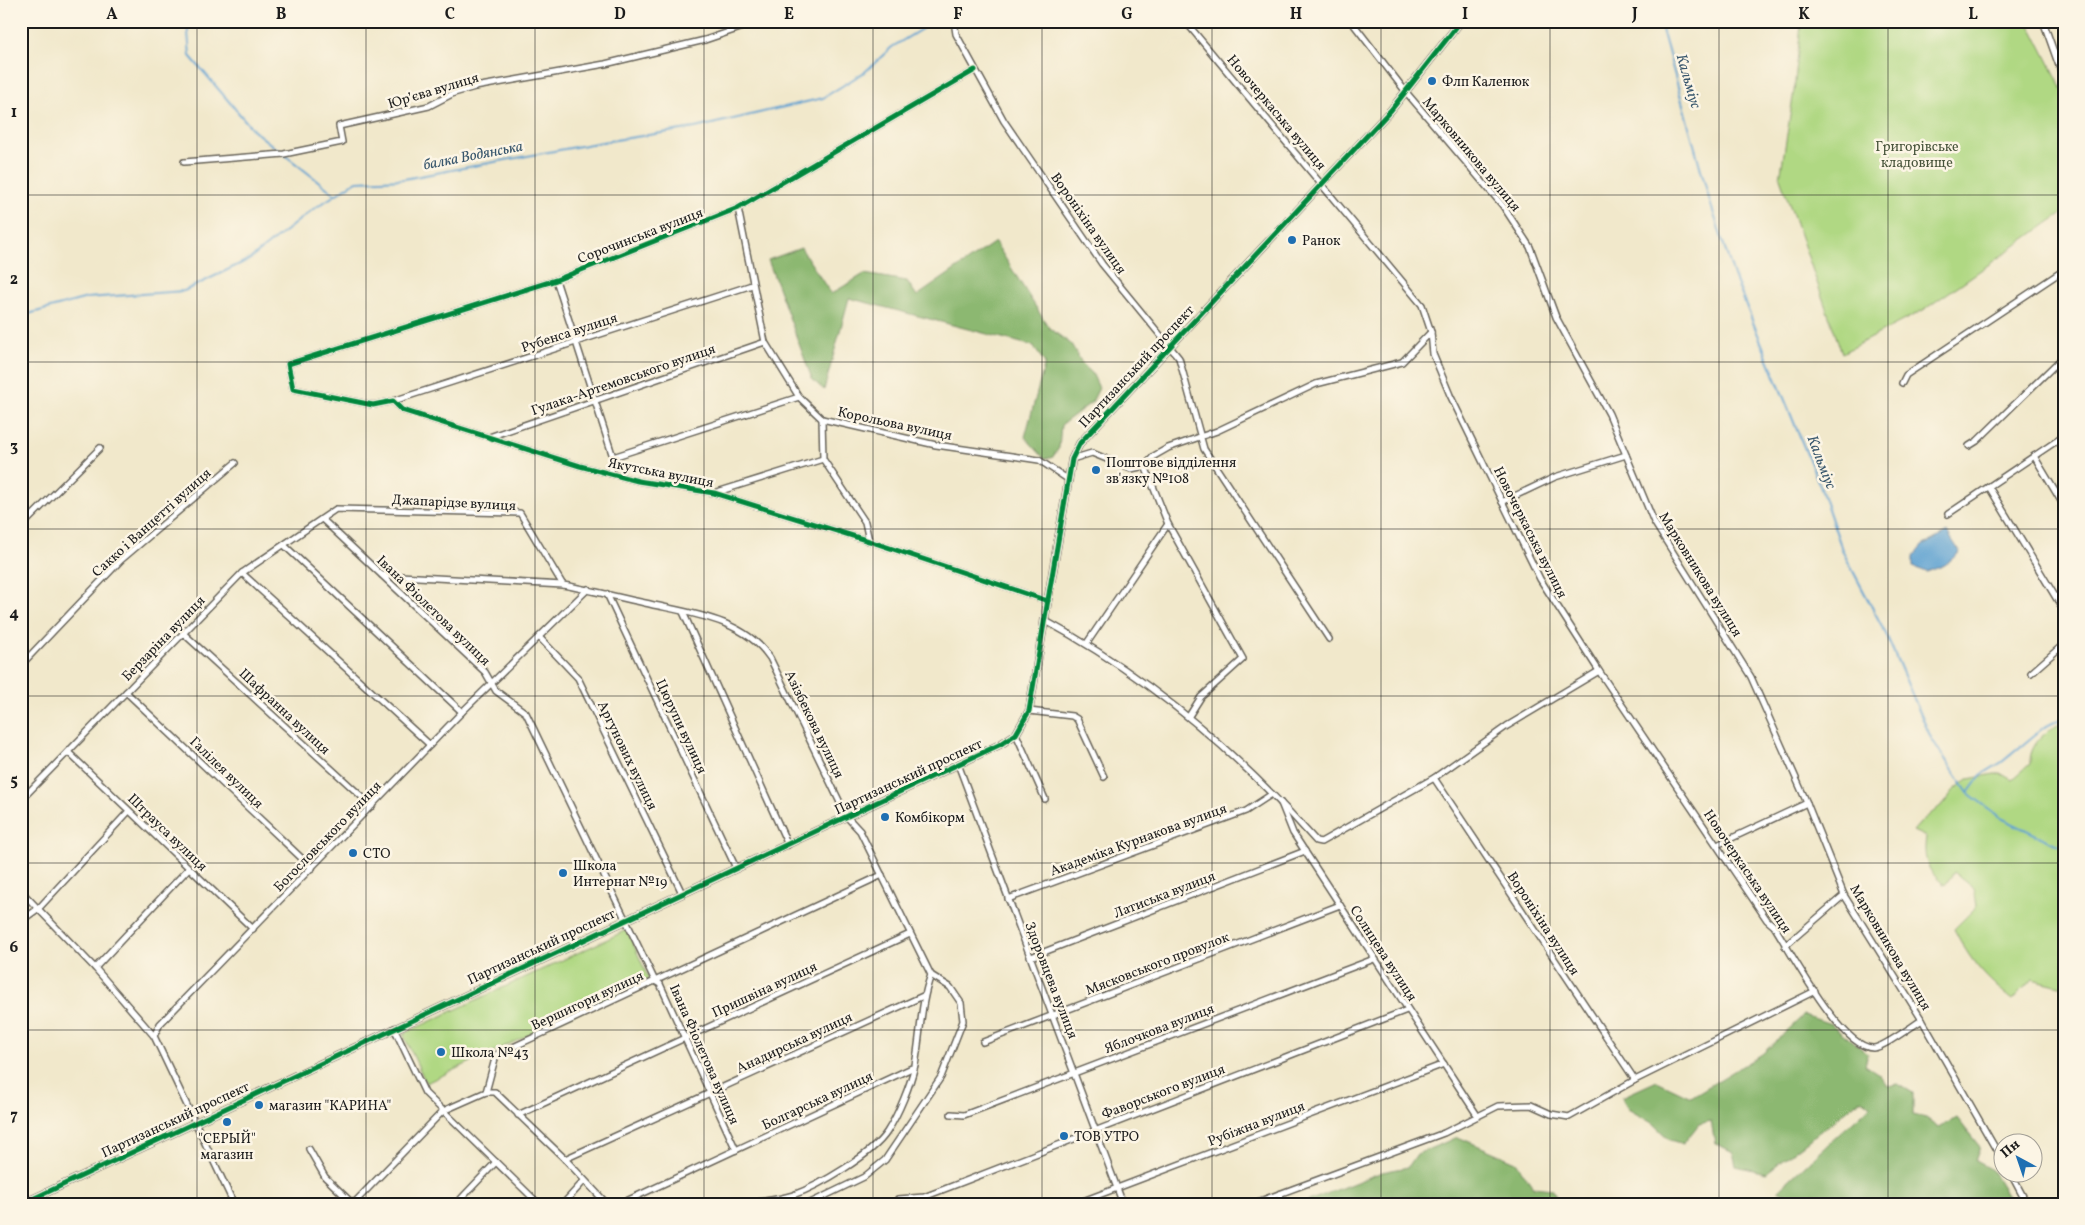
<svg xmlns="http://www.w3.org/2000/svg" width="2085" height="1225" viewBox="0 0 2085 1225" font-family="Vollkorn,serif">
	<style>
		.green { fill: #b0d883; stroke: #667a50 }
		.forest { fill: #8cb871; stroke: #546a46 }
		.water { fill: #5ca0d1; stroke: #3c5e76 }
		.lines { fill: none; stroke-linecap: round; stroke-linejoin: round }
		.stream { stroke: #5ca0d1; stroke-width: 2 }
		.minor-casing { stroke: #676359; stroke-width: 8 }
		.tertiary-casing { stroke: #676359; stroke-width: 9 }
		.minor { stroke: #fff; stroke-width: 5 }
		.tertiary { stroke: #fff; stroke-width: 7 }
		.cycleway-casing { stroke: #fcf5e5; stroke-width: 8 }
		.cycleway { stroke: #00873e; stroke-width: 5 }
		.grid { fill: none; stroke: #1c1c1c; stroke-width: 1; stroke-opacity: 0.55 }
		.poi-dot { fill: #1f6fb2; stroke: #fcf5e5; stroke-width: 2 }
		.labels { text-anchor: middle; stroke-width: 5; stroke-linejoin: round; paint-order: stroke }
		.poi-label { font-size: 14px; fill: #1c1c1c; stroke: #fcf5e5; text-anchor: start }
		.street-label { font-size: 14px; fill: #1c1c1c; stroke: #fcf5e5 }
		.park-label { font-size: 14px; fill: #48543b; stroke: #fcf5e5 }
		.water-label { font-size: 15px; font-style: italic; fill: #39576d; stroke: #fcf5e5 }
		.neatline { fill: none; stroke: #1c1c1c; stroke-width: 2 }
		.grid-label { font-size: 16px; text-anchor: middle; font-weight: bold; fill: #1c1c1c }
	</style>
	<rect width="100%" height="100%" fill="#fcf5e5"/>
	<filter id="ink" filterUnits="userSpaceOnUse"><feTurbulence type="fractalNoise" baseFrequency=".02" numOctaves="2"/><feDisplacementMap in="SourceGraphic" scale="10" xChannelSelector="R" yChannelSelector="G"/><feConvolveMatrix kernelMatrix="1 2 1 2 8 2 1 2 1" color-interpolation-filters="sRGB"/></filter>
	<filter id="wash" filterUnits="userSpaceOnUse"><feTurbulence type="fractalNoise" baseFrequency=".0096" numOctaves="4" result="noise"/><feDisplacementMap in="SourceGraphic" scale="20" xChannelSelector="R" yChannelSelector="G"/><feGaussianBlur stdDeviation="1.12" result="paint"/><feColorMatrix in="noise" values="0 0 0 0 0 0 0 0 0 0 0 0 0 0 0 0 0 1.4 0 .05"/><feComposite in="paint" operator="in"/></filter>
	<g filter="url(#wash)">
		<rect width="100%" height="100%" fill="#f1e8cb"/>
		<!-- green -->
		<g class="green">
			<path d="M1807 21H2028L2064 92V212L1925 309 1842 353 1780 178 1794 91 1801 24Z"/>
			<path d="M2064 722V987L2032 979 2013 1000C1984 977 1971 962 1954 929L1977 906 1974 888 1954 872 1945 885C1926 871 1923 858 1926 837L1913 831 1922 821 1944 803 1953 791 1968 779 2000 773 2012 780 2030 764C2029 743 2047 730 2064 722Z"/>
			<path d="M627 930 649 979 426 1083 403 1034Z"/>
		</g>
		<!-- forest -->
		<g class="forest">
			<path d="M995 242 1049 328 1071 344 1083 365 1092 373 1099 388 1092 402 1061 425 1059 448 1052 458H1044L1025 437 1045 363 1033 346 849 298 824 390 812 379 768 260 801 248 831 294 864 274 907 281 917 296Z"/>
			<path d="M1804 1015 1831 1024 1868 1054 1865 1065 1879 1074 1888 1086 1898 1084 1913 1093V1115L1926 1118 1939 1127 1957 1118 1980 1147 1975 1161 1992 1170 2013 1204H1806L1778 1190 1871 1105 1862 1099 1766 1173 1736 1166 1733 1152 1715 1143 1711 1121 1699 1124 1683 1144 1670 1140 1652 1123 1628 1109 1622 1097 1657 1081 1691 1097 1762 1054Z"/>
			<path d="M1458 1137 1516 1162 1533 1187 1552 1189 1560 1202 1566 1204H1301L1382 1172 1408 1167 1417 1154Z"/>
		</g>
		<!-- water -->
		<path class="water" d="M1947 532 1960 552 1945 565 1927 572 1913 567V557L1922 546Z"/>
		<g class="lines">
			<!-- stream -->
			<g class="stream">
				<path d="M187 21 190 56 220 91 254 131 336 195"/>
				<path d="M1654 21 1661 26 1710 202 1734 276 1820 486 1843 552 1885 632 1931 738 1968 793 2001 818 2064 848"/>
				<path d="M21 316 87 298 184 291 250 259 312 210 357 181 404 179 602 142 695 128 823 98 866 71 892 47 935 21"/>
				<path d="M1968 793 1981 775 2002 762 2043 728 2064 717"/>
			</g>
		</g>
	</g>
	<g filter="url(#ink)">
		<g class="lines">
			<defs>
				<g id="minor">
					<path d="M954 21 956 34 1004 121 1102 264 1179 358 1204 449 1329 639"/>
					<path d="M1185 21 1422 305 1431 332 1433 354 1450 395 1540 579 1599 671 1767 920 1774 926C1791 952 1841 1048 1873 1048 1883 1048 1912 1026 1922 1020"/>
					<path d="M1351 21 1406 92 1503 206 1530 247 1556 317 1609 414 1654 522 1751 677 1807 803 1844 895 1922 1020 2002 1160"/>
					<path d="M2043 21 2064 80"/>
					<path d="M975 70 738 208 556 280 288 364 293 389 373 405 393 401 402 410 580 466 638 481 714 493 869 541 1048 601"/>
					<path d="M184 162 284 154 342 142 339 126 429 106 454 93 475 87 605 64 705 40 761 21"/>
					<path d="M738 208 765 342 799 397 822 419 936 445 1039 460 1069 480"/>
					<path d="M556 280 613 457 611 474"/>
					<path d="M1902 383 1906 375 2064 270"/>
					<path d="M393 401 752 285"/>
					<path d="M822 419 823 459 865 522 869 541"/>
					<path d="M489 437 765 342"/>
					<path d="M1969 446 1977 441 2064 356"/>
					<path d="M2034 456 2064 506"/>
					<path d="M613 457 799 397"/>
					<path d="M1072 459 1092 453 1131 469 1145 466 1154 456 1168 448 1217 431 1316 384 1402 362 1431 332"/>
					<path d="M1145 466 1168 524 1243 659 1201 697 1189 716"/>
					<path d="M1989 487 2064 611"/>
					<path d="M714 493 823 459"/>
					<path d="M1502 502 1555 477 1626 455"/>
					<path d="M1948 514 2064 436"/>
					<path d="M322 519 485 672 496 691 526 713 655 981 660 984 736 1150"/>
					<path d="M21 527 100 448"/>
					<path d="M284 545 462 712"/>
					<path d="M242 573 430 745"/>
					<path d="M382 575 563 585C590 590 617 597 645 603 688 613 743 618 770 658L847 817 860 831 931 975C920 1004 921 1034 915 1065 910 1086 899 1113 887 1132 873 1154 819 1186 793 1195 778 1200 761 1201 745 1204"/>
					<path d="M607 594 736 868"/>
					<path d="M683 612 788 845"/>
					<path d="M1044 620C1148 676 1239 754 1316 841L1321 842 1434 778 1507 726 1599 671"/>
					<path d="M183 633 372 806"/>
					<path d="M539 637 578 678 682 893"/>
					<path d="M1087 643 1168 524"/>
					<path d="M21 665 121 560 235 463"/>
					<path d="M2031 673 2064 644"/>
					<path d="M126 692 312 868"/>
					<path d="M1029 711 1072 716 1077 719 1104 777"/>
					<path d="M1016 734 1045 799"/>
					<path d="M68 752 253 929"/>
					<path d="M958 764 1123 1204"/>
					<path d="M1434 778 1635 1080"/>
					<path d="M21 800 242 573 336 509 520 513 563 585"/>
					<path d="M1281 803 1293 833 1477 1115"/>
					<path d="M1717 845 1807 803"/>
					<path d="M21 891 95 968 154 1036"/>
					<path d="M1008 899 1246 811 1272 794"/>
					<path d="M21 921 39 908 129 811"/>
					<path d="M1785 946 1844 895"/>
					<path d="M1031 957 1305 851"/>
					<path d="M95 968 189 868"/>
					<path d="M394 1028 425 1093 539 1204"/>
					<path d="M983 1042 1340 905"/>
					<path d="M486 1092H495L565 1159 607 1204"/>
					<path d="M951 1114 964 1115 1374 959"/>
					<path d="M518 1115 910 934"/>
					<path d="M309 1149 325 1177 353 1204"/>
					<path d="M565 1159 923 996"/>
					<path d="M2010 1172 2027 1204"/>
					<path d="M1279 1194 1283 1204"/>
					<path d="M898 1199 924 1197 1407 1010"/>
					<path d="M234 1204 154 1036 160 1024 462 712 588 589"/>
					<path d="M353 1204 443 1111 486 1092 496 1055 882 875"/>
					<path d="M456 1204 496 1162"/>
					<path d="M563 1204 584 1181"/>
					<path d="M620 1204 914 1067"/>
					<path d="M808 1204 864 1177 885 1160 941 1077 963 1021 961 1003 950 987 931 975"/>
					<path d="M1075 1204 1444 1064"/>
					<path d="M1252 1204 1444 1133 1498 1106 1531 1105 1551 1114 1569 1117 1635 1080 1815 991"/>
				</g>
				<path id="tertiary" d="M22 1204C348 1049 675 897 1001 744L1016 734 1029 711 1072 459 1080 443 1391 110 1461 21"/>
			</defs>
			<!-- minor casing -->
			<use href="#minor" class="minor-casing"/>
			<!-- tertiary casing -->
			<use href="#tertiary" class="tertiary-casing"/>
			<!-- minor -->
			<use href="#minor" class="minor"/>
			<!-- tertiary -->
			<use href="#tertiary" class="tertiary"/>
			<defs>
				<g id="cycleway">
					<path d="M975 70 738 208 556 280 288 364 293 389 373 405 393 401 402 410 580 466 638 481 714 493 869 541 1048 601"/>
					<path d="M22 1204C348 1049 675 897 1001 744L1016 734 1029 711 1072 459 1080 443 1391 110 1461 21"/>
				</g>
			</defs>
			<!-- cycleway casing -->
			<use href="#cycleway" class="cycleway-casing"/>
			<!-- cycleway -->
			<use href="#cycleway" class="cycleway"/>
		</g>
	</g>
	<!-- grid -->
	<path class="grid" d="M197 21V1204M366 21V1204M535 21V1204M704 21V1204M873 21V1204M1042 21V1204M1212 21V1204M1381 21V1204M1550 21V1204M1719 21V1204M1888 21V1204M21 195H2064M21 362H2064M21 529H2064M21 696H2064M21 863H2064M21 1030H2064"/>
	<!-- markers -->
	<g class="poi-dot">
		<circle cx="1432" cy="81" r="5"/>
		<circle cx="1292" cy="240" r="5"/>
		<circle cx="1096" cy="470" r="5"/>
		<circle cx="885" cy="817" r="5"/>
		<circle cx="353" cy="853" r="5"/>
		<circle cx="563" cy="873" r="5"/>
		<circle cx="441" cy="1052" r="5"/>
		<circle cx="259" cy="1105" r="5"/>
		<circle cx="227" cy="1122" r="5"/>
		<circle cx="1064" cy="1136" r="5"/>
	</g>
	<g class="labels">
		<!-- poi labels -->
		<g class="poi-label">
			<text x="1442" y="86">Флп Каленюк</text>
			<text x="1302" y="245">Ранок</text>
			<text x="1106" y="467">Поштове відділення<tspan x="1106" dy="16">зв'язку №108</tspan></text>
			<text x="895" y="822">Комбікорм</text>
			<text x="363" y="858">СТО</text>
			<text x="573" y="870">Школа<tspan x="573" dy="16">Интернат №19</tspan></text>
			<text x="451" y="1057">Школа №43</text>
			<text x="269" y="1110">магазин "КАРИНА"</text>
			<text x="1074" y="1141">ТОВ УТРО</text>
			<text x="227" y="1143" text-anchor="middle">"СЕРЫЙ"<tspan x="227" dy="16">магазин</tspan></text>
		</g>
		<!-- street labels -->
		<g class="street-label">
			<text transform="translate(433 90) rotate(-17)" y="5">Юр’єва вулиця</text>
			<text transform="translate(1277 112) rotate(50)" y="5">Новочеркаська вулиця</text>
			<text transform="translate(1472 154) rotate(50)" y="5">Марковникова вулиця</text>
			<text transform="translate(1089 223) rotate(55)" y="5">Вороніхіна вулиця</text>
			<text transform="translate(640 235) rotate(-21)" y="5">Сорочинська вулиця</text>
			<text transform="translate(569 332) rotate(-18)" y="5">Рубенса вулиця</text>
			<text transform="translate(1136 366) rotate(-47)" y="5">Партизанський проспект</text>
			<text transform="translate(623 379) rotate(-19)" y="5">Гулака-Артемовського вулиця</text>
			<text transform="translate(895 423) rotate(12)" y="5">Корольова вулиця</text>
			<text transform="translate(661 472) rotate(11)" y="5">Якутська вулиця</text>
			<text transform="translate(454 502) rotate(3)" y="5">Джапарідзе вулиця</text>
			<text transform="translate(151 522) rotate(-42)" y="5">Сакко і Ванцетті вулиця</text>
			<text transform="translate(1531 532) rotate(63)" y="5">Новочеркаська вулиця</text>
			<text transform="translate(1701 574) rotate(58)" y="5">Марковникова вулиця</text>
			<text transform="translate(434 610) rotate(44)" y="5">Івана Фіолетова вулиця</text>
			<text transform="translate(163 638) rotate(-46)" y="5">Берзаріна вулиця</text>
			<text transform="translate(285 711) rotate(43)" y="5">Шафранна вулиця</text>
			<text transform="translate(815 724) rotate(64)" y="5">Азізбекова вулиця</text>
			<text transform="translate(682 726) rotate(65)" y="5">Цюрупи вулиця</text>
			<text transform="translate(628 755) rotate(64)" y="5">Аргунових вулиця</text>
			<text transform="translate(227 772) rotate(44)" y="5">Галілея вулиця</text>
			<text transform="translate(908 776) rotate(-25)" y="5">Партизанський проспект</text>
			<text transform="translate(168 832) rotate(44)" y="5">Штрауса вулиця</text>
			<text transform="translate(327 836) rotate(-46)" y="5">Богословського вулиця</text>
			<text transform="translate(1138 839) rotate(-20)" y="5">Академіка Курнакова вулиця</text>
			<text transform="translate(1748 871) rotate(56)" y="5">Новочеркаська вулиця</text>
			<text transform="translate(1164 894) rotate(-21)" y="5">Латиська вулиця</text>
			<text transform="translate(1544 923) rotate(57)" y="5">Вороніхіна вулиця</text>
			<text transform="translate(541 946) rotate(-25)" y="5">Партизанський проспект</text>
			<text transform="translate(1891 947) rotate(59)" y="5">Марковникова вулиця</text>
			<text transform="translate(1384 953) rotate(57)" y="5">Солнцева вулиця</text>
			<text transform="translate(1157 963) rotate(-21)" y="5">Мясковського провулок</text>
			<text transform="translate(1052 980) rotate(69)" y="5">Здоровцева вулиця</text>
			<text transform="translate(764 989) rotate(-25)" y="5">Пришвіна вулиця</text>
			<text transform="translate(587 1000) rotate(-25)" y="5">Вершигори вулиця</text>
			<text transform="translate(1159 1028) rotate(-21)" y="5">Яблочкова вулиця</text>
			<text transform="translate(794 1042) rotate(-25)" y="5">Анадирська вулиця</text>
			<text transform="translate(705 1054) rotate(66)" y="5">Івана Фіолетова вулиця</text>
			<text transform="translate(1163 1091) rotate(-21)" y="5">Фаворського вулиця</text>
			<text transform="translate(817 1100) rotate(-25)" y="5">Болгарська вулиця</text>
			<text transform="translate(175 1119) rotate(-25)" y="5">Партизанський проспект</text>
			<text transform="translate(1256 1123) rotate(-21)" y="5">Рубіжна вулиця</text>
		</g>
		<!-- park labels -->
		<g class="park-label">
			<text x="1917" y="151">Григорівське<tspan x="1917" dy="16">кладовище</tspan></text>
		</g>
		<!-- water labels -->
		<g class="water-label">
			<text transform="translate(1689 81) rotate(74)" y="5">Кальміус</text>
			<text transform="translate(473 155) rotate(-11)" y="5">балка Водянська</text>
			<text transform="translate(1822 462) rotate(69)" y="5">Кальміус</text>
		</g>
	</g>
	<!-- margin -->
	<rect width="2085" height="1225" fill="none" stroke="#fcf5e5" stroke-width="55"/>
	<!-- north arrow -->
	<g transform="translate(2018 1158) rotate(320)"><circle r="24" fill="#fcf5e5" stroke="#a29e95"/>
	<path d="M0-4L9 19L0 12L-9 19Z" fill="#1f6fb2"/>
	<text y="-8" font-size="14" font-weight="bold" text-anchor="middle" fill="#1c1c1c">Пн</text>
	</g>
	<rect x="28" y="28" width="2030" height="1170" class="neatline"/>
	<g class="grid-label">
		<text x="112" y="19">A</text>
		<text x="281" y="19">B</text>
		<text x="450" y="19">C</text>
		<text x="620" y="19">D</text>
		<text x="789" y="19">E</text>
		<text x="958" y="19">F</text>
		<text x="1127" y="19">G</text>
		<text x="1296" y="19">H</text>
		<text x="1465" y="19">I</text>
		<text x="1635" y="19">J</text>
		<text x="1804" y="19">K</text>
		<text x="1973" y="19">L</text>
		<text x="14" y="117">1</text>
		<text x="14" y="284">2</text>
		<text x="14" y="451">3</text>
		<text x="14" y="618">4</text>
		<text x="14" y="785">5</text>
		<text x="14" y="952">6</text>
		<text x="14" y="1120">7</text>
	</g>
</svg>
